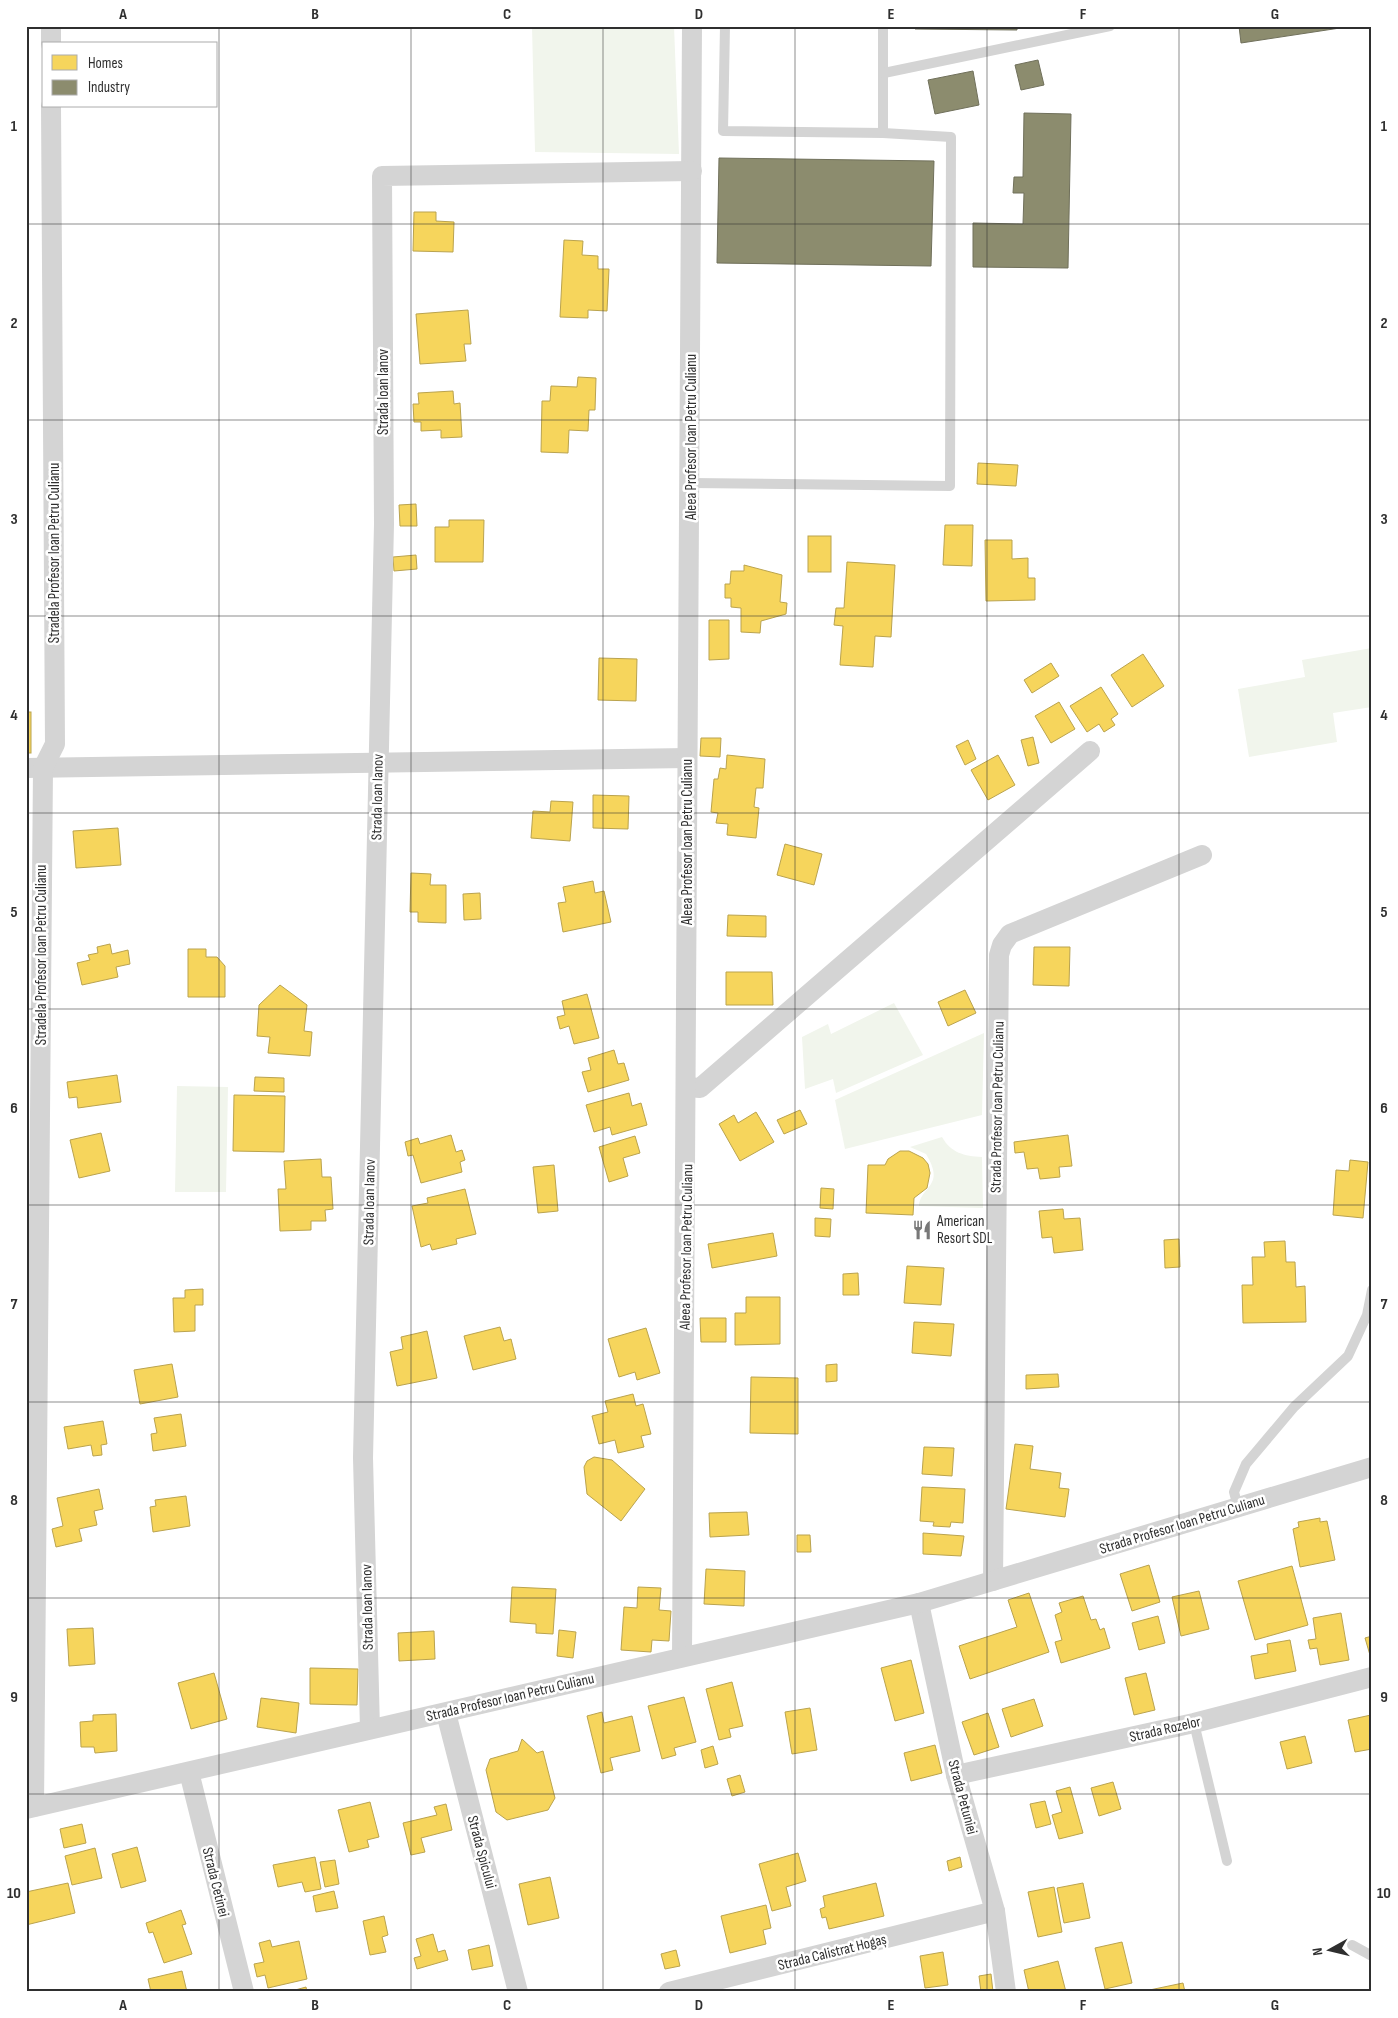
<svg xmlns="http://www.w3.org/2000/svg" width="1398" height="2018" viewBox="0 0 1398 2018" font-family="'Sofia Sans Condensed',sans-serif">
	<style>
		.green { fill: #f1f5ec }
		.homes { fill: #f6d55c; stroke: #baa34e }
		.industry { fill: #8c8c6e; stroke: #70705b }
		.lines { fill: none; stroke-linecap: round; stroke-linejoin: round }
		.lane { stroke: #d4d4d4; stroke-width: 10 }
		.street { stroke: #d4d4d4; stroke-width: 20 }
		.grid { fill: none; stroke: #2f2f2f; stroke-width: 1; stroke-opacity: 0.55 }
		.labels { text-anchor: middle; stroke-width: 5; stroke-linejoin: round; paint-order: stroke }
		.street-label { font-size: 15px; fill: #2f2f2f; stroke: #fff }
		.poi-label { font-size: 15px; fill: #2f2f2f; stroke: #fff; text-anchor: start }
		.neatline { fill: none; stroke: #2f2f2f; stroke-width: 2 }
		.grid-label { font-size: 16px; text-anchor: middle; font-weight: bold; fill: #2f2f2f }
	</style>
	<rect width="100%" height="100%" fill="#fff"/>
	<!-- green -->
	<g class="green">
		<path d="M532 26H674L679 154 535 152Z"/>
		<path d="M1372 648V707L1333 713 1337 742 1249 757 1238 689 1305 677 1302 660Z"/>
		<path d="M894 1003 923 1055 836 1093 833 1079 805 1089 802 1037 828 1024 831 1034Z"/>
		<path d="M984 1033 982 1115 845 1149 835 1100Z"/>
		<path d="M177 1086 228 1087 226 1192H175Z"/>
		<path d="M942 1137C951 1153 964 1156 982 1157L983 1208 919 1206C921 1185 946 1187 926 1154L910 1147Z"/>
	</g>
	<!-- homes -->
	<g class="homes">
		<path d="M414 212H436V221L454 222 453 252 413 251Z"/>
		<path d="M564 240 583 241 582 255 598 256V269H609L607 311 588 310V318L560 317Z"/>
		<path d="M468 310 471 344H464L466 361 420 364 416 314Z"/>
		<path d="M578 377 596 378 595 410H589L588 431 569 430 568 453 541 452 542 401H550L551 386 577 387Z"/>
		<path d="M453 391 454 404 460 403 462 437 441 438V430L421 431V422H414L413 404H419L418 393Z"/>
		<path d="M978 463 1018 465 1016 486 977 484Z"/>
		<path d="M416 504 417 526H400L399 505Z"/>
		<path d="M449 520H484L483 562H435V527H449Z"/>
		<path d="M945 525H973L972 566 943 565Z"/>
		<rect x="808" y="536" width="23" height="36"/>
		<path d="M985 540H1012V559L1028 558V578H1035V600L986 601Z"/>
		<path d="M416 555 417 569 394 571 393 557Z"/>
		<path d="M847 562 895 565 891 637 875 636 873 667 840 665 843 626 834 625 836 608H844Z"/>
		<path d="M744 565 782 575 780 602 787 603 786 614 761 621 760 633 741 632V608L731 607V598H725V584H730L731 571H744Z"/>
		<path d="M709 620H729V659L709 660Z"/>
		<path d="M1143 654 1164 686 1132 707 1111 675Z"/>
		<path d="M599 658 637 659 636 701 598 700Z"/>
		<path d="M1051 663 1059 676 1032 693 1024 680Z"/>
		<path d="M1101 687 1118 714 1111 719 1115 725 1104 732 1099 724 1087 732 1070 706Z"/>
		<path d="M1059 702 1075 729 1051 743 1035 716Z"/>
		<rect x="26" y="712" width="5" height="41"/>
		<path d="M1033 737 1039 763 1028 766 1021 740Z"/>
		<path d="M701 738H721L720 757 700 756Z"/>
		<path d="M968 740 976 759 965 765 956 746Z"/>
		<path d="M727 755 765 759 763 788H756L754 807 759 808 756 838 727 835 728 824 716 823 718 813 711 812 714 779H718L720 768 726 769Z"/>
		<path d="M998 755 1015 785 988 800 971 770Z"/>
		<path d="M593 795 629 796 628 829 593 828Z"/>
		<path d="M551 801 573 802 570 841 531 838 533 811 550 812Z"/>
		<path d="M118 828 121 865 76 868 73 831Z"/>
		<path d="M785 844 822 854 814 885 777 875Z"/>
		<path d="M411 873 431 874 430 885H446V923L418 922V912H410Z"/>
		<path d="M593 881 595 893 604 891 611 922 563 932 558 903 566 902 563 887Z"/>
		<path d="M480 893 481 919 464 920 463 894Z"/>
		<path d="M728 915 766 916V937L727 936Z"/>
		<path d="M110 944 112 954 128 950 130 964 116 967 118 977 82 985 77 963 90 960 88 955 98 953 97 947Z"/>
		<path d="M1034 947H1070L1069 986 1033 985Z"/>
		<path d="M188 949H206V957H217L225 966V997H188Z"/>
		<path d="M726 972H772L773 1005H726Z"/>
		<path d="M280 985 307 1005 304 1031 312 1032 310 1056 268 1053 270 1037 257 1036 259 1005Z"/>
		<path d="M965 990 976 1013 948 1026 938 1002Z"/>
		<path d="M587 994 599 1038 574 1044 569 1026 560 1029 557 1017 565 1015 562 1001Z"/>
		<path d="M614 1050 618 1064 624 1063 629 1080 588 1092 582 1072 591 1070 588 1058Z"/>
		<path d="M117 1075 121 1102 78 1108 77 1097 69 1098 67 1082Z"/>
		<path d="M255 1077 284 1078V1092L254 1091Z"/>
		<path d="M629 1093 632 1106 641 1103 647 1125 612 1135 610 1127 594 1132 586 1105Z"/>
		<path d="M234 1095 285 1096 284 1152 233 1151Z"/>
		<path d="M800 1110 807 1124 784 1134 777 1120Z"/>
		<path d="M756 1112 774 1142 740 1161 719 1124 734 1115 738 1123Z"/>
		<path d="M101 1133 110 1171 79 1178 70 1140Z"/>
		<path d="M451 1135 456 1152 462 1150 465 1160 460 1162 462 1172 421 1183 413 1155 408 1156 405 1142 418 1138 420 1144Z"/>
		<path d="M1068 1135 1072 1166 1059 1167 1060 1177 1040 1179 1038 1168 1027 1169 1024 1152 1015 1153 1014 1142Z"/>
		<path d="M635 1136 640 1153 623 1158 628 1176 609 1182 599 1147Z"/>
		<path d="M900 1151H909L923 1158 928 1164 930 1173 927 1188 914 1198 913 1215 866 1213 868 1165H885L888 1159Z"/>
		<path d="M321 1159 322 1177H331L333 1209 325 1210 326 1221H311V1230L280 1231 278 1189H286L284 1161Z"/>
		<path d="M1350 1160 1368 1162 1363 1218 1333 1215 1336 1170 1349 1171Z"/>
		<path d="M554 1165 558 1211 538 1213 533 1167Z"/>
		<path d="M821 1188 834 1189 833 1209 820 1208Z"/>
		<path d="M465 1189 476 1234 456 1239 457 1244 432 1250 430 1244 421 1247 412 1206 428 1203 427 1198Z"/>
		<path d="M1063 1209 1064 1219 1080 1218 1083 1250 1054 1253 1052 1237 1042 1238 1039 1211Z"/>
		<path d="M815 1218 831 1219 830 1237 815 1236Z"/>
		<path d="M773 1233 777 1256 712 1268 708 1244Z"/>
		<path d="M1179 1239 1180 1267 1165 1268 1164 1240Z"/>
		<path d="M1285 1241 1286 1262H1295L1296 1287 1305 1286 1306 1322 1243 1323 1242 1285H1253L1252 1257H1265L1264 1242Z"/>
		<path d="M907 1266 944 1268 941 1305 904 1303Z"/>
		<path d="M858 1273 859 1295H843V1274Z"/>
		<path d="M203 1289V1305H195V1331L174 1332 173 1298H185V1290Z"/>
		<path d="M746 1297H780V1344L735 1345V1313H746Z"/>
		<path d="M700 1318H726V1342H701Z"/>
		<path d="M914 1322 954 1324 951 1356 912 1353Z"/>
		<path d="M500 1327 504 1341 511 1339 516 1359 473 1370 464 1336Z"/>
		<path d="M646 1328 660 1373 637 1380 635 1372 619 1377 608 1339Z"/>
		<path d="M427 1331 437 1378 397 1386 390 1352 403 1349 401 1337Z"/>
		<path d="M172 1364 178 1397 140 1404 134 1370Z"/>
		<path d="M837 1364V1381L826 1382V1365Z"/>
		<path d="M1058 1374 1059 1387 1026 1389V1375Z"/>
		<path d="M751 1377 798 1378V1434L750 1433Z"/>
		<path d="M633 1394 636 1406 643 1404 651 1434 641 1436 644 1447 618 1453 615 1440 599 1444 592 1416 608 1412 605 1401Z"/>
		<path d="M181 1414 186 1446 153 1451 151 1434 157 1433 154 1418Z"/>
		<path d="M103 1421 107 1444 101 1445 102 1455 93 1456 91 1445 68 1449 64 1427Z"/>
		<path d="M1015 1444 1033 1446 1030 1469 1061 1473 1059 1488 1069 1489 1065 1517 1006 1509Z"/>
		<path d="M924 1447 954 1448 952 1476 922 1474Z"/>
		<path d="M594 1457 612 1460 645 1489 621 1521 587 1494 584 1467 587 1461Z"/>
		<path d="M922 1487 965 1489 963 1523 951 1522 950 1527 933 1526 934 1522 920 1521Z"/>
		<path d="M99 1489 103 1509 94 1511 97 1525 79 1529 82 1541 56 1547 52 1529 63 1526 57 1498Z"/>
		<path d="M186 1496 190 1526 153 1532 150 1507 156 1506 155 1500Z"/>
		<path d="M747 1512 749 1535 710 1537 709 1513Z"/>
		<path d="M1320 1518V1522L1327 1521 1335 1560 1300 1567 1293 1529 1299 1527 1298 1522Z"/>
		<path d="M923 1533 964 1536 961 1556 923 1554Z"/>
		<path d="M797 1535H810L811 1552H797Z"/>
		<path d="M1149 1565 1160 1602 1132 1611 1120 1574Z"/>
		<path d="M1292 1566 1308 1625 1255 1640 1238 1581Z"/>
		<path d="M706 1569 745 1571 744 1606 704 1604Z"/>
		<path d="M512 1587 556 1589 553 1634 536 1633V1624L510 1622Z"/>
		<path d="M638 1587 661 1588 659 1610 671 1611 669 1641 652 1640 651 1652 621 1650 624 1607 637 1608Z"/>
		<path d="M1199 1591 1209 1629 1181 1636 1172 1597Z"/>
		<path d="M1029 1593 1049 1652 970 1679 959 1646 1017 1627 1008 1600Z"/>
		<path d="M1083 1596 1091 1620 1096 1619 1100 1630 1104 1628 1110 1648 1061 1663 1055 1642 1062 1640 1055 1615 1062 1612 1059 1603Z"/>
		<path d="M1341 1613 1349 1660 1320 1665 1317 1648 1310 1649 1308 1640 1316 1639 1313 1618Z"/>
		<path d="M1158 1616 1165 1643 1139 1650 1132 1623Z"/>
		<path d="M93 1628 95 1664 69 1666 67 1629Z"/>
		<path d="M559 1630 576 1632 573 1658 557 1656Z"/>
		<path d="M434 1631 435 1659 399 1661 398 1633Z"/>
		<path d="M1372 1636V1662L1365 1638Z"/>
		<path d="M1290 1640 1296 1671 1255 1679 1251 1656 1268 1653 1267 1644Z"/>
		<path d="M911 1660 924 1713 895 1721 881 1668Z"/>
		<path d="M310 1668 358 1669 357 1705 310 1704Z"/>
		<path d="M214 1673 227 1719 191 1729 178 1683Z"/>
		<path d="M1146 1673 1155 1710 1134 1715 1125 1678Z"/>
		<path d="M732 1682 743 1726 729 1729 731 1737 719 1740 706 1689Z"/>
		<path d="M684 1697 696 1742 674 1748 676 1755 662 1759 648 1706Z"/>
		<path d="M261 1698 299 1703 296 1733 257 1727Z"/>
		<path d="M1034 1699 1043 1726 1011 1737 1002 1709Z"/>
		<path d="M810 1708 817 1750 792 1754 785 1712Z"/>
		<path d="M602 1712 604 1723 632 1716 640 1751 610 1758 613 1770 601 1773 587 1716Z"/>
		<path d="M988 1713 999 1747 974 1755 962 1722Z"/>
		<path d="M116 1714 117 1751 95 1753 94 1747H81L80 1722 93 1721V1715Z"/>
		<path d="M1371 1715 1372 1749 1355 1752 1348 1720Z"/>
		<path d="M1305 1736 1312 1763 1287 1769 1280 1742Z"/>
		<path d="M522 1739 537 1753 543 1751 555 1798 548 1810 507 1820 496 1812 486 1770 490 1759 518 1751Z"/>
		<path d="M935 1745 942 1773 911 1781 904 1753Z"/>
		<path d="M713 1746 718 1764 705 1768 701 1750Z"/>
		<path d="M740 1775 745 1792 732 1796 727 1779Z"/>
		<path d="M1113 1782 1121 1809 1099 1816 1091 1788Z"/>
		<path d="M1070 1787 1083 1833 1059 1839 1052 1815 1062 1812 1056 1791Z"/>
		<path d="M1045 1801 1051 1824 1036 1828 1030 1804Z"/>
		<path d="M370 1802 379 1837 367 1840 369 1847 349 1852 338 1810Z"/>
		<path d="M446 1804 452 1830 421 1838 425 1852 411 1855 403 1823 437 1815 434 1807Z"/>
		<path d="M82 1824 86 1843 64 1848 60 1829Z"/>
		<path d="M137 1847 146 1881 121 1888 112 1854Z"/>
		<path d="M95 1848 102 1878 72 1885 65 1856Z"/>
		<path d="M798 1853 806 1881 786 1887 791 1906 772 1911 759 1864Z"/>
		<path d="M315 1857 321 1889 305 1892 302 1882 278 1887 273 1865Z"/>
		<path d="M960 1857 962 1867 949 1871 947 1861Z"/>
		<path d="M335 1860 339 1884 325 1887 320 1862Z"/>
		<path d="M550 1877 559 1918 528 1925 519 1884Z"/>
		<path d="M68 1883 75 1913 26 1925V1892Z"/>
		<path d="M876 1883 884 1916 829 1929 826 1917 822 1918 820 1909 825 1907 823 1896Z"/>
		<path d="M1083 1883 1090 1918 1064 1923 1057 1888Z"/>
		<path d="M1054 1887 1062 1932 1038 1937 1028 1892Z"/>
		<path d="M334 1891 338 1908 316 1912 313 1896Z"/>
		<path d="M766 1905 771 1928 763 1930 766 1944 730 1953 721 1916Z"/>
		<path d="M181 1910 186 1924 182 1925 192 1954 164 1963 153 1932 149 1933 146 1923Z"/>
		<path d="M384 1916 388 1935 382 1937 386 1952 370 1955 363 1921Z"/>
		<path d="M433 1934 438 1952 445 1950 448 1960 417 1969 414 1958 421 1956 416 1939Z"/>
		<path d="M270 1940 272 1947 299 1941 307 1979 268 1988 265 1975 257 1977 254 1964 264 1962 259 1943Z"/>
		<path d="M1122 1942 1132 1983 1105 1989 1095 1948Z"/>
		<path d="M489 1945 493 1966 472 1970 468 1950Z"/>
		<path d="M676 1950 680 1966 665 1969 661 1954Z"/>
		<path d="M943 1952 948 1985 925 1988 920 1956Z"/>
		<path d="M1058 1961 1066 1992H1029L1024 1970Z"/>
		<path d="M182 1971 187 1992H151L148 1979Z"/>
		<path d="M991 1974 993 1992H981L979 1976Z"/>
		<path d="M1183 1983 1185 1992H1140Z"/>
		<path d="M306 1987 307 1992H288Z"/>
	</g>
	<!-- industry -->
	<g class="industry">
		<path d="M915 26H1017V30L915 29Z"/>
		<path d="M1239 26H1340V28L1241 43Z"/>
		<path d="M1038 60 1044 85 1021 90 1015 65Z"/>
		<path d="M973 71 979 105 935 114 928 80Z"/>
		<path d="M1024 113 1071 114 1068 268 973 267V223L1023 224 1024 193H1013L1014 177H1023Z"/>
		<path d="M719 158 934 161 931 266 717 263Z"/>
	</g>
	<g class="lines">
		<!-- lane -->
		<g class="lane">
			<path d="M883 26V133"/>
			<path d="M884 73 1110 26"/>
			<path d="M691 483 950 486 951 137 883 133 723 131 725 26"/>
			<path d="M1238 1507 1234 1492 1246 1464 1294 1407 1348 1356 1367 1315 1372 1290"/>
			<path d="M1194 1723 1227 1861"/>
			<path d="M1352 1945 1372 1956"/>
		</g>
		<!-- street -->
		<g class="street">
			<path d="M51 26V44"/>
			<path d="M26 768 687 758"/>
			<path d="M687 1087 700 1088 1090 751"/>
			<path d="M993 1581 999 955 1002 945 1010 934 1202 855"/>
			<path d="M919 1603 956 1775 995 1911 1006 1992"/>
			<path d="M682 1657 692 26"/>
			<path d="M446 1713 518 1992"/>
			<path d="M370 1729 363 1458 384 524 382 176 692 171"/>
			<path d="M189 1772 244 1992"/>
			<path d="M956 1775 1194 1723 1372 1677"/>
			<path d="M34 1807 43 768 55 744 51 106"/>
			<path d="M26 1809 919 1603 1372 1467"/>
			<path d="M669 1992 995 1911"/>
		</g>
	</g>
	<!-- grid -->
	<path class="grid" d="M219 26V1992M411 26V1992M603 26V1992M795 26V1992M987 26V1992M1179 26V1992M26 224H1372M26 420H1372M26 616H1372M26 813H1372M26 1009H1372M26 1205H1372M26 1402H1372M26 1598H1372M26 1794H1372"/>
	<!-- icons -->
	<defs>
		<symbol id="restaurant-bare" viewBox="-9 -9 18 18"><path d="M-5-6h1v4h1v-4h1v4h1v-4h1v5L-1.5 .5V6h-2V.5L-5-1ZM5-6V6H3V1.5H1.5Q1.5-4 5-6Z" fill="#787878" stroke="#fff" stroke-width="2.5" paint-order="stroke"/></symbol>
	</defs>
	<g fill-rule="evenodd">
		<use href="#restaurant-bare" x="908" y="1216" width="28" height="28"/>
	</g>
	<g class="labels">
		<!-- street labels -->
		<g class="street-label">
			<text transform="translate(383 392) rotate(-90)" y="5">Strada Ioan Ianov</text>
			<text transform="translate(691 437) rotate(-90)" y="5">Aleea Profesor Ioan Petru Culianu</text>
			<text transform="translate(54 553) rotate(-90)" y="5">Stradela Profesor Ioan Petru Culianu</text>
			<text transform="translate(377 797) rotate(-89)" y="5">Strada Ioan Ianov</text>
			<text transform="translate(687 842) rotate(-90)" y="5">Aleea Profesor Ioan Petru Culianu</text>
			<text transform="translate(41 955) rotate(-90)" y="5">Stradela Profesor Ioan Petru Culianu</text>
			<text transform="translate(997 1107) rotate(-89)" y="5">Strada Profesor Ioan Petru Culianu</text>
			<text transform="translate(369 1202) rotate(-89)" y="5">Strada Ioan Ianov</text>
			<text transform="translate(686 1247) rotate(-89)" y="5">Aleea Profesor Ioan Petru Culianu</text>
			<text transform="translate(1182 1524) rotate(-17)" y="5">Strada Profesor Ioan Petru Culianu</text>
			<text transform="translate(367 1607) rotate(-91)" y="5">Strada Ioan Ianov</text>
			<text transform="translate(510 1697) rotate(-13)" y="5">Strada Profesor Ioan Petru Culianu</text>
			<text transform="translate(1165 1729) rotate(-13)" y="5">Strada Rozelor</text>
			<text transform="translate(963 1797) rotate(75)" y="5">Strada Petuniei</text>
			<text transform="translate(482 1852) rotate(75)" y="5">Strada Spicului</text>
			<text transform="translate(216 1882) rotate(76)" y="5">Strada Cetinei</text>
			<text transform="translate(832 1952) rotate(-14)" y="5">Strada Calistrat Hogaș</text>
		</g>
		<!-- poi labels -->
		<g class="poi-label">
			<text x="937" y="1226">American<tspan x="937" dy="17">Resort SDL</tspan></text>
		</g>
	</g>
	<!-- border -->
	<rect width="1398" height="2018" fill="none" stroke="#ffffff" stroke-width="55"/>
	<!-- legend -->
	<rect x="42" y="42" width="175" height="65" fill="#ffffff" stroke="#acacac"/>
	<rect x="52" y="55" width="25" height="15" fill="#f6d55c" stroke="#acacac"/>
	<text x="88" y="68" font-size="15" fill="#2f2f2f">Homes</text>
	<rect x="52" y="80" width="25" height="15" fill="#8c8c6e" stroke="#acacac"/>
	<text x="88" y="92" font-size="15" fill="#2f2f2f">Industry</text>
	<!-- north arrow -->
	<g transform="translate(1330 1950) rotate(262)" stroke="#ffffff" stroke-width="4" paint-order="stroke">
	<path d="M0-4L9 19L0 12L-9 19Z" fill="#2f2f2f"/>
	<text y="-8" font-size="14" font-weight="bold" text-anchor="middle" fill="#2f2f2f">N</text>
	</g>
	<rect x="28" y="28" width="1342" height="1962" class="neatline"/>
	<g class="grid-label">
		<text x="123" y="19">A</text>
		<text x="315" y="19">B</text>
		<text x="507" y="19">C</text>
		<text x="699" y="19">D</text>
		<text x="891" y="19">E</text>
		<text x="1083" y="19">F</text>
		<text x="1275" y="19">G</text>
		<text x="14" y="131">1</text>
		<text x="1384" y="131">1</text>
		<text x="14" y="328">2</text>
		<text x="1384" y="328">2</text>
		<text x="14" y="524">3</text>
		<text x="1384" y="524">3</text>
		<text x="14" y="720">4</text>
		<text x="1384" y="720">4</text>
		<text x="14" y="917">5</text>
		<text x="1384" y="917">5</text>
		<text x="14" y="1113">6</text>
		<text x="1384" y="1113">6</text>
		<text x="14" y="1309">7</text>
		<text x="1384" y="1309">7</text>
		<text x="14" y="1505">8</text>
		<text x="1384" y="1505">8</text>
		<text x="14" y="1702">9</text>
		<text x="1384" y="1702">9</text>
		<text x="14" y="1898">10</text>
		<text x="1384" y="1898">10</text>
		<text x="123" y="2010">A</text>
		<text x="315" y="2010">B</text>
		<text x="507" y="2010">C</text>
		<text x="699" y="2010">D</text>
		<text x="891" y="2010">E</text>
		<text x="1083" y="2010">F</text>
		<text x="1275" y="2010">G</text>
	</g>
</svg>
